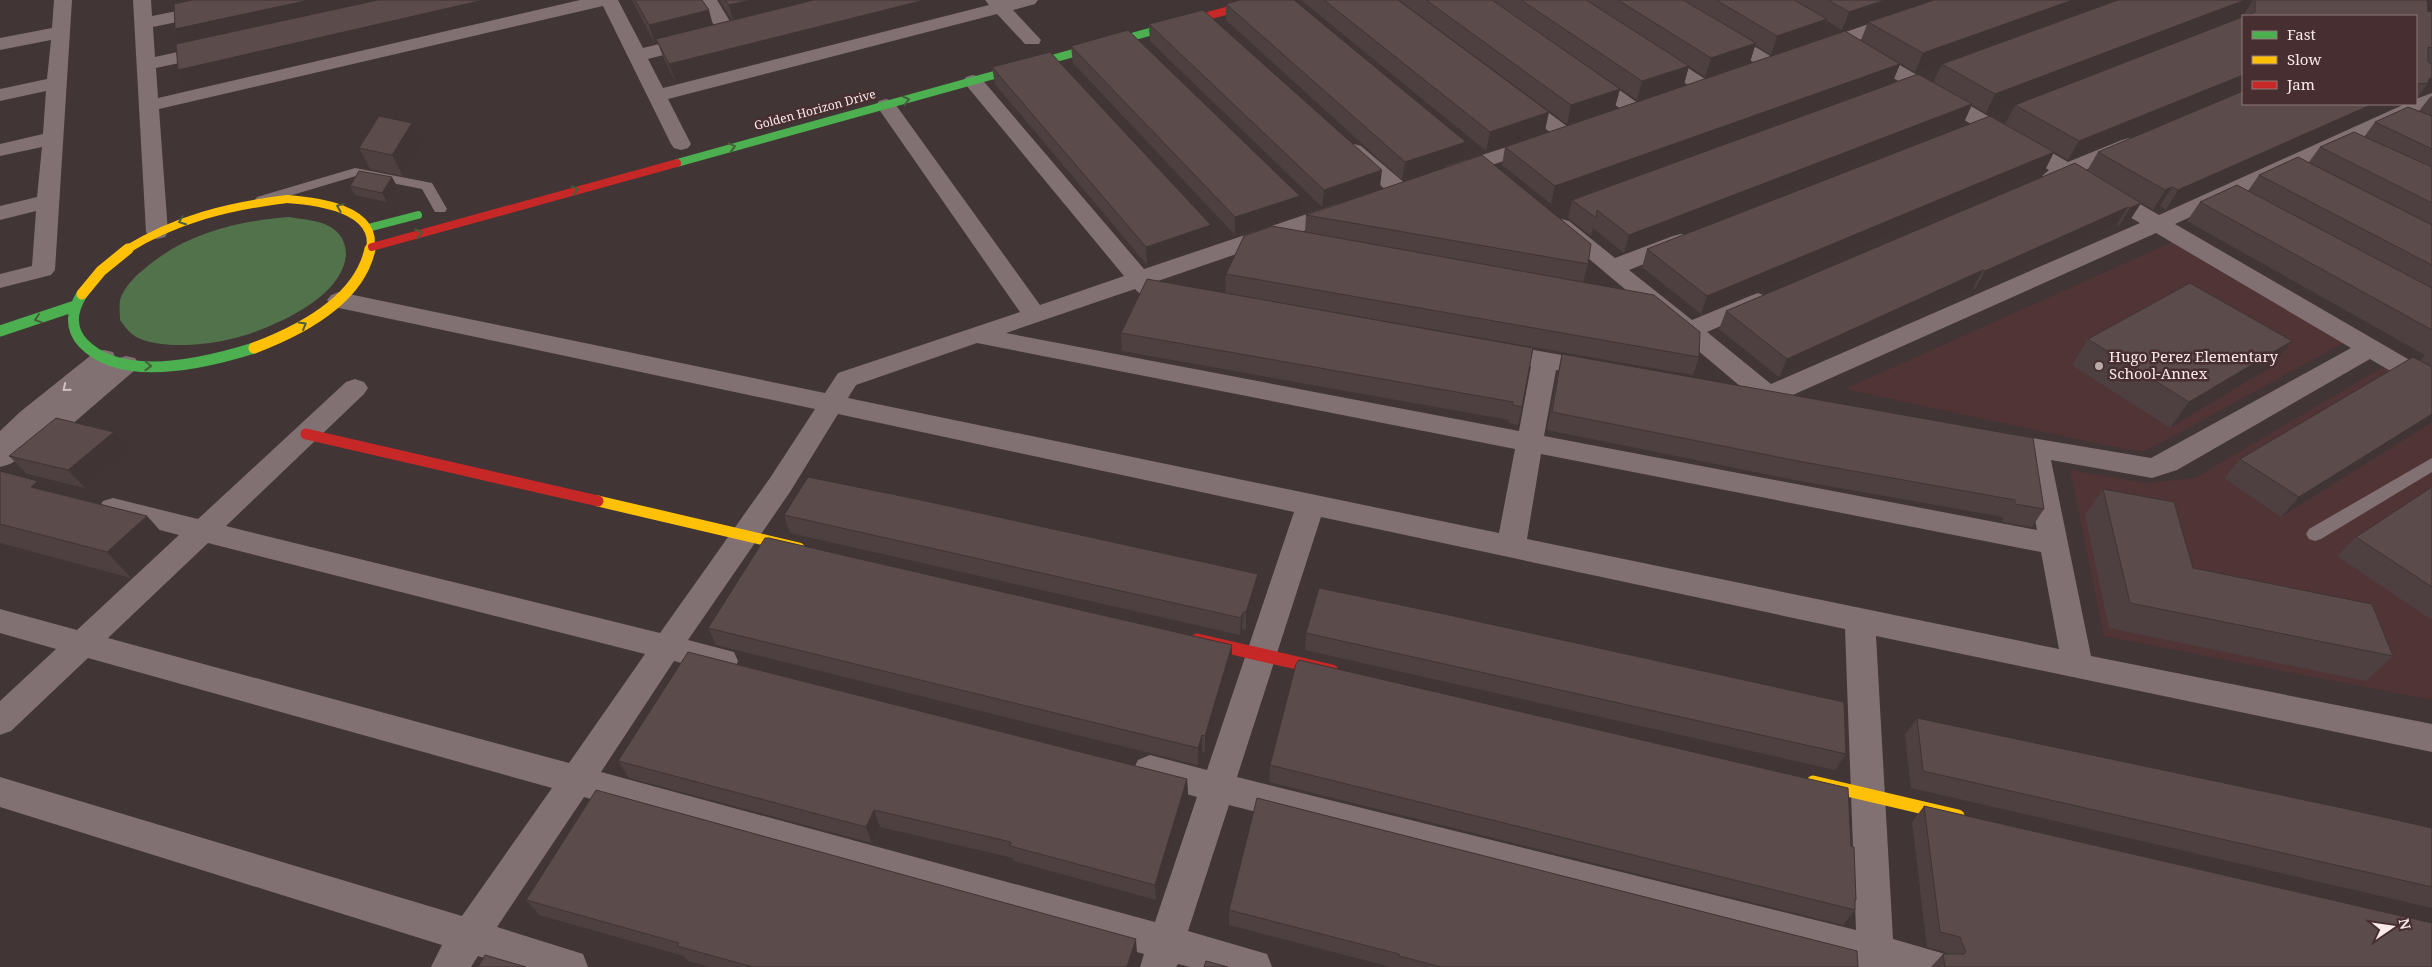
<svg xmlns="http://www.w3.org/2000/svg" width="2432" height="967" viewBox="0 0 2432 967" font-family="'Noto Serif',serif">
	<style>
		.built { fill: #513436 }
		.forest { fill: #52724c }
		.lines { fill: none; stroke-linecap: round; stroke-linejoin: round }
		.lane { fill: #827172; fill-rule: evenodd }
		.street { fill: #827172; fill-rule: evenodd }
		.fast-far1 { stroke: #4caf50; stroke-width: 8 }
		.fast { stroke: #4caf50; stroke-width: 11 }
		.slow-far2 { stroke: #ffc107; stroke-width: 8 }
		.slow-far1 { stroke: #ffc107; stroke-width: 11 }
		.slow { stroke: #ffc107; stroke-width: 13 }
		.jam-far2 { stroke: #c62828; stroke-width: 8 }
		.jam-far1 { stroke: #c62828; stroke-width: 11 }
		.jam { stroke: #c62828; stroke-width: 13 }
		.wall { fill: #4e4040 }
		.shaded-wall { fill: #403434 }
		.building { fill: #5b4b4b; stroke: #403434 }
		.oneway { stroke: #495c3c }
		.oneway2 { stroke: #d1c0c1 }
		.poi-dot { fill: #baabab; stroke: #472f31; stroke-width: 2 }
		.labels { text-anchor: middle; stroke-width: 5; stroke-linejoin: round; paint-order: stroke }
		.far-street-label { font-size: 12px; fill: #fbeaeb; stroke: #472f31 }
		.poi-label { font-size: 15px; fill: #fbeaeb; stroke: #472f31; text-anchor: start }
	</style>
	<rect width="100%" height="100%" fill="#413535"/>
	<!-- built -->
	<g class="built">
		<path d="M2172 242 2343 343 2155 446 2143 451 2124 449 1845 389Z"/>
		<path d="M2383 367 2432 396V700L2104 636 2070 470 2146 483 2195 478Z"/>
	</g>
	<!-- forest -->
	<path class="forest" d="M289 217C305 220 324 220 336 231 343 237 346 246 346 255 343 289 300 313 272 325 241 339 206 346 172 345 160 344 141 342 132 334 127 330 123 324 120 320 120 314 119 306 120 300 123 289 134 277 143 270 184 234 236 221 289 217Z"/>
	<g class="lines">
		<!-- lane -->
		<g class="lane">
			<path d="M355 168 432 183 447 209 445 212H435L422 189 356 176 262 204 255 200 257 197Z"/>
			<path d="M2432 458V472L2321 539 2315 541 2309 539 2306 534 2309 529Z"/>
		</g>
		<!-- street -->
		<g class="street">
			<path d="M54 0H72L55 270 51 275 0 288V274L32 266 36 211 0 220V206L37 197 42 147 0 156V144L43 134 46 91 0 101V89L47 79 51 40 0 50V38L52 28Z"/>
			<path d="M133 0H151L152 16 232 0H267L264 4 258 5 153 27 155 57 214 44 221 46 224 50 221 54 156 68 158 98 580 0H618L643 48 695 35 702 37 704 41 702 45 648 59 663 88 989 5 985 0H1038L1035 4 1013 10 1041 40 1039 44H1025L997 14 668 99 691 144 688 148 681 150 674 148 671 144 603 6 159 109 168 232 165 237 157 239 149 237 146 232Z"/>
			<path d="M699 0H717L737 33 735 37H721Z"/>
			<path d="M1655 0H1677L1777 60 1780 64 1777 68H1763L1658 4Z"/>
			<path d="M1938 0H1965L1962 4 1825 52H1811L1808 48 1811 44Z"/>
			<path d="M1865 47 1872 49 2068 162 2122 140 2129 138 2136 140 2139 144 2136 148 2083 171 2159 215 2405 104H2416V99L2432 93V107L2175 224 2432 373V393L2423 390 2370 359 2177 470 2152 478 2051 460 2091 656 2432 724V752L1876 636 1893 939 1945 954 1950 967H1858L1229 805 1188 931 1267 954 1272 967H1190L1178 964 1176 967H1140L1144 954 584 797 497 927 583 954 588 967H512L478 956 471 967H431L442 945 0 807V777L462 916 552 788 88 658 11 731 0 735V701L56 649 0 633V609L77 630 179 535 103 515 99 508 103 501 113 498 198 519 346 382 355 379 364 382 368 388 364 394 226 526 660 633 770 478 815 409 339 308 331 305 327 300 331 295 339 292 825 393 838 373 1020 312 876 105 879 101 886 99 893 101 1040 305 1124 276 966 85 963 81 966 77 973 75 980 77 1144 269 1334 205 1342 203 1350 205 1353 210 1350 215 1155 282 1161 284 1165 289 1161 294C1152 297 1142 297 1135 289L1006 333 1519 431 1531 366 1486 357 1483 351 1486 345 1495 343 1595 361 1604 363 1608 369 1604 375 1595 377 1556 370 1544 436 2037 530 2023 455 1988 448 1984 441 1988 434 1997 432 2151 458 2351 348 2156 233 1786 398 1783 406 1774 409 1759 402 1550 226 1553 221 1561 219 1569 221 1615 258 1673 236 1681 234 1689 236 1692 241 1689 246 1629 270 1692 320 1750 296 1758 293 1766 296 1770 301 1766 306 1707 332 1771 384 2140 223 2065 179 2053 182 2045 181 2042 176 2049 170 1858 57 1855 53 1858 49ZM977 343 1515 449 1499 533 848 398 856 385ZM838 414 1294 512 1207 770 1150 755 1138 760 1133 770 1138 780 1197 797 1155 922 601 772 674 661 723 674 734 670 738 661 734 652 688 640 790 492ZM1541 454 2041 552 2059 649 1527 539ZM1321 517 1845 629 1856 930 1237 777ZM208 543 645 654 569 763 108 638Z"/>
			<path d="M1655 49 1662 51 1711 83 1714 87 1711 91 1704 93 1697 91 1648 59 1645 55 1648 51Z"/>
			<path d="M1587 70 1594 72 1642 106 1645 110 1642 114 1635 116 1628 114 1580 80 1577 76 1580 72Z"/>
			<path d="M1518 93 1525 95 1572 130 1575 134 1572 138 1565 140 1558 138 1511 103 1508 99 1511 95Z"/>
			<path d="M1538 137 1545 139 1548 143 1545 147 1453 178 1445 177 1442 172 1445 167Z"/>
			<path d="M1354 144 1361 146 1407 185 1410 190 1407 195 1399 197 1391 195 1347 154 1343 150 1347 146Z"/>
			<path d="M104 350 113 352 116 359 126 356 135 358 139 364 135 370 63 432 10 464 0 467V431L20 412 95 352Z"/>
		</g>
		<!-- fast-far1 -->
		<g class="fast-far1">
			<path d="M677 163 1153 31"/>
			<path d="M368 228 418 215"/>
		</g>
		<!-- fast -->
		<g class="fast">
			<path d="M82 294C72 310 69 328 83 343 122 384 206 363 254 348"/>
			<path d="M0 331 75 306"/>
		</g>
		<!-- slow-far2 -->
		<g class="slow-far2">
			<path d="M287 199C315 201 379 208 370 250"/>
			<path d="M126 250C176 219 229 206 287 199"/>
		</g>
		<!-- slow-far1 -->
		<g class="slow-far1">
			<path d="M82 294 101 271 128 249"/>
			<path d="M254 348C299 331 359 301 370 249"/>
			<path d="M598 501 799 548"/>
		</g>
		<!-- slow -->
		<path class="slow" d="M1813 782 1958 816"/>
		<!-- jam-far2 -->
		<g class="jam-far2">
			<path d="M1153 31 1266 0"/>
			<path d="M372 247 677 163"/>
		</g>
		<!-- jam-far1 -->
		<path class="jam-far1" d="M306 434 598 501"/>
		<!-- jam -->
		<path class="jam" d="M1197 640 1332 671"/>
	</g>
	<!-- wall -->
	<g class="wall">
		<path d="M632 0H702L713 25 732 20 719 0H985L986 4 676 83 663 57 658 43 655 44Z"/>
		<path d="M1301 0H1398L1545 131 1486 151Z"/>
		<path d="M1399 0H1932L1842 30 1827 21 1821 38 1771 55 1755 45 1750 62 1705 77 1689 66 1684 84 1637 100 1547 38 1620 89 1615 107 1567 124Z"/>
		<path d="M2114 0 1915 72 1867 44 1900 64 1893 81 1551 204 1502 165 1505 147 1861 40 1868 22Z"/>
		<path d="M2118 0H2432V9L2428 10V12L2432 11V92L2419 96 2416 100V16H2243V89L2068 160 2014 129 2054 152 2045 170 1701 314 1642 267 1647 249 2005 124 2015 105 2244 16V14L1986 113 1972 105 1964 122 1624 253 1593 228 1591 236 1568 218 1572 200 1933 82 1942 64Z"/>
		<path d="M1226 4 1466 142 1463 159 1402 180 1226 20Z"/>
		<path d="M1149 24 1380 187 1322 207 1150 41Z"/>
		<path d="M1071 46 1300 214 1235 235 1073 63Z"/>
		<path d="M992 67 1211 225 1212 243 1147 265 995 84Z"/>
		<path d="M2432 96V422L2281 517 2224 478 2240 459 2420 361 2425 355 2187 221 2200 202 2248 191 2259 175 2309 162 2320 147 2364 137 2375 122 2419 111 2430 97Z"/>
		<path d="M2243 104H2401L2166 210 2160 206 2153 210 2134 198 2141 203 2130 220 2119 226 2117 224 1975 289 1973 288 1779 377 1719 329 1726 311 2087 171 2098 152Z"/>
		<path d="M423 143 403 176 370 169 359 148Z"/>
		<path d="M350 186H397L387 202 355 195Z"/>
		<path d="M1306 215 1588 264 1583 282 1699 357 1693 375 1225 293 1226 274 1305 232Z"/>
		<path d="M1121 333 1533 348 1522 407 1518 425 1509 423V420L1122 351Z"/>
		<path d="M2088 339 2292 341 2271 367 2170 428 2072 365Z"/>
		<path d="M1562 354 2044 509 2032 527 2003 522V517L1795 480 1547 430 1558 372Z"/>
		<path d="M130 450 85 488 27 474 9 456Z"/>
		<path d="M0 471 38 481 47 491 147 516 170 542 131 578 0 543Z"/>
		<path d="M2432 487V620L2337 556 2356 537Z"/>
		<path d="M2103 489 2193 568 2393 656 2366 681 2109 628 2085 515Z"/>
		<path d="M784 515 1258 574V592L1246 630 1242 629 1240 635 790 533Z"/>
		<path d="M708 628 1232 645V662L1205 753 1202 752 1198 765 716 645Z"/>
		<path d="M1306 633 1846 754 1835 770 1305 650Z"/>
		<path d="M1917 718 2432 828V908L1911 788 1905 735Z"/>
		<path d="M618 761 1187 779 1188 795 1156 900 1014 861 1013 858 880 827 872 843 629 778Z"/>
		<path d="M1270 765 1851 846 1856 900 1855 902V910L1843 925 1269 782Z"/>
		<path d="M1924 806 2432 967H1931L1943 954H1946V952L1927 947 1912 822Z"/>
		<path d="M526 900 1137 954 1133 967H710L688 961 684 956 539 915Z"/>
		<path d="M1229 910 1858 967H1391L1229 925Z"/>
	</g>
	<!-- shaded-wall -->
	<g class="shaded-wall">
		<path d="M178 0H223L183 8Z"/>
		<path d="M310 0H403L186 48 175 29Z"/>
		<path d="M484 0H572L190 89 178 70Z"/>
		<path d="M751 0H833L734 24 729 5Z"/>
		<path d="M925 0H985L986 4 676 83 669 64Z"/>
		<path d="M1885 0H1932L1842 30 1849 12Z"/>
		<path d="M2073 0H2114L1915 72 1923 53Z"/>
		<path d="M2245 0H2253L2244 14 1986 113 1995 94Z"/>
		<path d="M2425 0H2432V9L2414 15Z"/>
		<path d="M709 10 714 29 656 39 658 43 655 44 649 25Z"/>
		<path d="M1827 19 1821 38 1771 55 1777 36Z"/>
		<path d="M1756 43 1750 62 1705 77 1711 58Z"/>
		<path d="M1900 64 1893 81 1551 204 1555 186Z"/>
		<path d="M1689 66 1684 84 1637 100 1642 81Z"/>
		<path d="M2243 75V89L2068 160 2079 141Z"/>
		<path d="M2432 78V92L2419 96 2428 83 2429 79Z"/>
		<path d="M1620 89 1615 107 1567 124 1571 105Z"/>
		<path d="M1972 104 1964 122 1624 253 1629 235Z"/>
		<path d="M2373 104H2401L2166 210 2178 190Z"/>
		<path d="M1549 112 1545 131 1486 151 1490 132Z"/>
		<path d="M412 123 423 143 403 176 392 155Z"/>
		<path d="M1466 142 1463 159 1402 180 1405 162Z"/>
		<path d="M2054 152 2045 170 1701 314 1707 296Z"/>
		<path d="M1382 170 1380 187 1322 207 1324 190Z"/>
		<path d="M392 177 397 186 387 202 382 193Z"/>
		<path d="M2172 187 2160 206 2153 210 2165 190Z"/>
		<path d="M1300 196V214L1235 235V217Z"/>
		<path d="M2141 203 2130 220 2119 226 2130 208Z"/>
		<path d="M2128 207 2117 224 1975 289 1985 271Z"/>
		<path d="M1211 225 1212 243 1147 265 1146 247Z"/>
		<path d="M1983 270 1973 288 1779 377 1787 359Z"/>
		<path d="M2292 341 2271 367 2170 428 2189 402Z"/>
		<path d="M2432 414V422L2281 517 2299 497Z"/>
		<path d="M114 432 130 450 85 488 68 470Z"/>
		<path d="M38 481 63 507 31 487Z"/>
		<path d="M147 516 170 542 131 578 107 552Z"/>
		<path d="M1258 574V592L1246 630V612Z"/>
		<path d="M1243 612 1242 629 1240 635 1241 618Z"/>
		<path d="M1232 645V662L1205 753V736Z"/>
		<path d="M1202 735V752L1198 765V748Z"/>
		<path d="M1187 779 1188 795 1156 900 1155 885Z"/>
		<path d="M874 810 880 827 872 843 866 827Z"/>
		<path d="M1136 939 1137 954 1133 967H1127Z"/>
	</g>
	<!-- building -->
	<g class="building">
		<path d="M192 0H310L175 29 174 4Z"/>
		<path d="M378 0H484L178 70 176 44Z"/>
		<path d="M635 0H702L709 10 649 25Z"/>
		<path d="M725 0H751L729 5Z"/>
		<path d="M814 0H925L669 64 656 39Z"/>
		<path d="M1240 0H1294L1466 142 1405 162 1226 4Z"/>
		<path d="M1324 0H1398L1549 112 1490 132Z"/>
		<path d="M1426 0H1492L1620 89 1571 105Z"/>
		<path d="M1521 0H1586L1689 66 1642 81Z"/>
		<path d="M1618 0H1683L1756 43 1711 58Z"/>
		<path d="M1716 0H1794L1827 19 1777 36Z"/>
		<path d="M1828 0H1885L1849 12Z"/>
		<path d="M1934 0H2073L1923 53 1868 22Z"/>
		<path d="M2118 0H2245L1995 94 1942 64Z"/>
		<path d="M2255 0H2427L2428 12 2432 11V48L2428 47V62L2432 64V78L2429 79 2428 83 2418 84 2416 85V16H2243V75L2079 141 2015 105 2255 12Z"/>
		<path d="M1203 10 1382 170 1324 190 1149 24Z"/>
		<path d="M1128 30 1300 196 1235 217 1071 46Z"/>
		<path d="M1845 31 1900 64 1555 186 1505 147Z"/>
		<path d="M1050 52 1211 225 1146 247 992 67Z"/>
		<path d="M1918 74 1972 104 1629 235 1597 210 1596 218 1572 200Z"/>
		<path d="M2243 91V104H2373L2178 190 2172 187 2165 190 2098 152Z"/>
		<path d="M2408 107 2432 116V149L2375 122Z"/>
		<path d="M379 116 412 123 392 155 359 148Z"/>
		<path d="M1990 116 2054 152 1707 296 1647 249Z"/>
		<path d="M2354 132 2432 167V203L2320 147Z"/>
		<path d="M1482 155 1591 244 1588 264 1306 215Z"/>
		<path d="M2298 157 2432 225V265L2259 175Z"/>
		<path d="M2075 163 2141 203 2130 208 2128 207 1985 271 1983 270 1787 359 1726 311Z"/>
		<path d="M359 171 392 177 382 193 350 186Z"/>
		<path d="M2237 185 2432 288V330L2200 202Z"/>
		<path d="M1272 226 1654 295 1700 332 1699 357 1226 274 1244 236Z"/>
		<path d="M1147 279 1533 348 1522 407 1513 405V402L1121 333Z"/>
		<path d="M2190 283 2292 341 2189 402 2088 339Z"/>
		<path d="M1562 354 2033 438 2044 509 2015 504V500L1803 462 1552 412Z"/>
		<path d="M2413 357 2432 367V414L2299 497 2240 459Z"/>
		<path d="M56 418 114 432 68 470 9 456Z"/>
		<path d="M0 471 38 481 31 487 147 516 107 552 0 524Z"/>
		<path d="M808 477 921 500 1258 574 1246 612H1243L1241 618 784 515Z"/>
		<path d="M2432 487V587L2356 537Z"/>
		<path d="M2103 489 2174 502 2193 568 2372 604 2393 656 2130 603Z"/>
		<path d="M765 538H769L1232 645 1205 736 1202 735 1198 748 708 628Z"/>
		<path d="M1319 588 1449 615 1844 702 1846 754 1306 633Z"/>
		<path d="M688 652 1187 779 1155 885 1010 846 1011 842 874 810 866 827 618 761Z"/>
		<path d="M1299 660 1848 788 1851 846 1854 847 1856 900H1855V910L1270 765 1296 664Z"/>
		<path d="M1917 718 2352 810 2432 828V887L1923 771Z"/>
		<path d="M596 790 1136 939 1127 967H753L677 946 679 943 526 900Z"/>
		<path d="M1257 798 1857 951 1858 967H1441L1399 956V954L1229 910Z"/>
		<path d="M1924 806 2432 923V967H1945L1943 954H1964L1966 952 1960 937 1940 932Z"/>
		<path d="M485 955 526 967H478Z"/>
		<path d="M1206 961 1228 967H1204Z"/>
	</g>
	<!-- one-way arrows -->
	<defs><path id="oneway-chevron" d="M-2-3.5L2.5 0L-2 3.5" fill="none" stroke-width="1.6" stroke-linecap="round" stroke-linejoin="round" transform="scale(1.25)"/></defs>
	<g class="oneway">
		<use href="#oneway-chevron" transform="translate(906 100) rotate(-15)"/>
		<use href="#oneway-chevron" transform="translate(732 147) rotate(-15)"/>
		<use href="#oneway-chevron" transform="translate(575 190) rotate(-15)"/>
		<use href="#oneway-chevron" transform="translate(340 207) rotate(-158)"/>
		<use href="#oneway-chevron" transform="translate(182 221) rotate(159)"/>
		<use href="#oneway-chevron" transform="translate(419 233) rotate(-16)"/>
		<use href="#oneway-chevron" transform="translate(38 319) rotate(161)"/>
		<use href="#oneway-chevron" transform="translate(303 325) rotate(-30)"/>
		<use href="#oneway-chevron" transform="translate(148 366) rotate(2)"/>
	</g>
	<use class="oneway2" href="#oneway-chevron" transform="translate(66 388) rotate(141)"/>
	<!-- markers -->
	<circle class="poi-dot" cx="2099" cy="366" r="5"/>
	<g class="labels">
		<!-- far-street labels -->
		<g class="far-street-label">
			<text transform="translate(815 110) rotate(-15)" y="4">Golden Horizon Drive</text>
		</g>
		<!-- poi labels -->
		<g class="poi-label">
			<text x="2109" y="362">Hugo Perez Elementary<tspan x="2109" dy="17">School-Annex</tspan></text>
		</g>
	</g>
	<!-- legend -->
	<rect x="2242" y="15" width="175" height="90" fill="#472f31" stroke="#8f7a7b"/>
	<rect x="2252" y="31" width="25" height="8" fill="#4caf50" stroke="#8f7a7b"/>
	<text x="2287" y="40" font-size="15" fill="#fbeaeb">Fast</text>
	<rect x="2252" y="56" width="25" height="8" fill="#ffc107" stroke="#8f7a7b"/>
	<text x="2287" y="65" font-size="15" fill="#fbeaeb">Slow</text>
	<rect x="2252" y="81" width="25" height="8" fill="#c62828" stroke="#8f7a7b"/>
	<text x="2287" y="90" font-size="15" fill="#fbeaeb">Jam</text>
	<!-- north arrow -->
	<g transform="translate(2392 927) rotate(77)" stroke="#472f31" stroke-width="4" paint-order="stroke">
	<path d="M0-4L9 19L0 12L-9 19Z" fill="#fbeaeb"/>
	<text y="-8" font-size="14" font-weight="bold" text-anchor="middle" fill="#fbeaeb">N</text>
	</g>
</svg>
